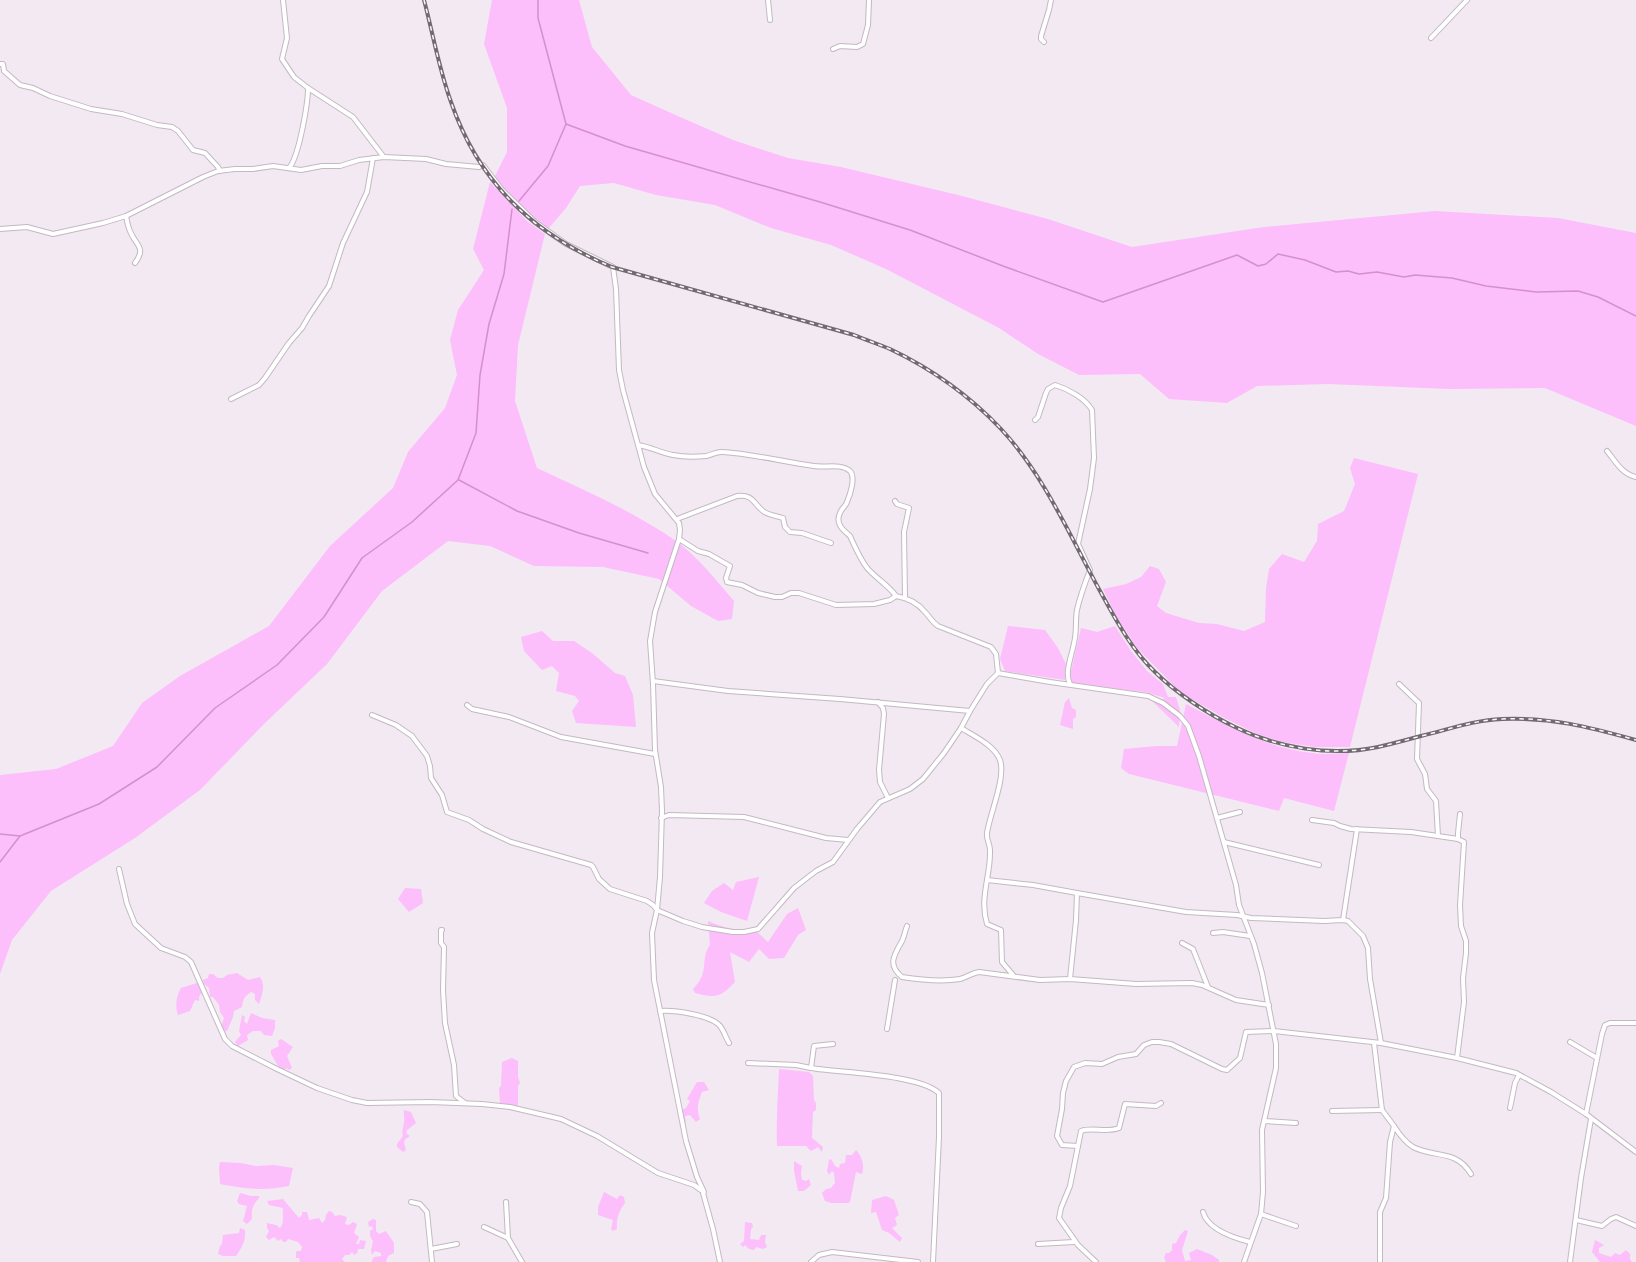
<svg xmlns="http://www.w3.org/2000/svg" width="1636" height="1262" viewBox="0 0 1636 1262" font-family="'Exo 2',sans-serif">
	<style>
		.green { fill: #fdbefc }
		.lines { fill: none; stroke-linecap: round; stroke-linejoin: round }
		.stream { stroke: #d48fd3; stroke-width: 1.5 }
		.street-casing { stroke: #c3b9c2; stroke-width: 6 }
		.street { stroke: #fff; stroke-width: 4 }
		.rail-casing { stroke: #716b71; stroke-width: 4 }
		.rail { stroke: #fef8fe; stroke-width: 1.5; stroke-dasharray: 4.5; stroke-linecap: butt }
	</style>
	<rect width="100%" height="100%" fill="#f3e9f3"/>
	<!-- green -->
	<g class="green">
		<path d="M492 0H579L592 47 631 95 680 117 733 140 788 158 841 167 962 196 1048 219 1132 247 1264 227 1435 211 1558 218 1636 233V426L1545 388 1449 389 1328 384 1257 386 1227 403 1169 399 1140 374 1079 375 1038 354 999 328 886 269 831 245 771 228 715 205 656 195 614 183 580 186 566 208 548 229C527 214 510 197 494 178L507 152V108L484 44Z"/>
		<path d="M490 182 527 221 545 234 518 345 515 401 537 468C584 490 633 511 676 541 698 557 717 581 734 601L732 619 718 621 691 606 659 579 603 567 534 566 490 546 448 541 382 591 327 664 265 723 200 790 135 838 51 891 12 940 0 974V775L56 769 113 746 142 703 180 676 269 626 330 546 393 488 408 452 445 408 457 375 450 340 458 310 484 270 473 249Z"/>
		<path d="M1354 458 1418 474 1350 747H1315L1282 742 1257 734 1226 719 1185 695 1175 687 1137 648 1116 616 1103 589 1126 584 1141 577 1150 566 1159 569 1166 582 1157 606 1166 613 1199 623 1217 624 1244 631 1265 622 1266 588 1269 569 1282 554 1304 562 1317 541 1318 524 1344 511 1355 484 1350 468Z"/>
		<path d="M1008 626 1045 630 1058 648 1066 664 1065 680 1005 671 1000 659Z"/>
		<path d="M1115 626 1131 651 1147 671 1163 684 1168 697H1176L1180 710 1179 727 1153 702 1161 700 1165 698 1145 692 1091 686 1073 685 1070 675 1081 628 1097 632Z"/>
		<path d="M542 631 553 641H574L592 653 615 673 625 676 633 695 636 727 576 723 572 711 579 701 575 696 556 691 559 673 552 666 542 670 524 651 521 637Z"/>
		<path d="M1069 698 1072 708 1076 710V717L1073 719V729L1060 725 1065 702Z"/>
		<path d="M1186 704C1226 725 1266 748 1312 753 1324 755 1337 753 1349 753L1334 811 1284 798 1279 811 1129 774 1121 768 1124 749 1156 746H1177Z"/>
		<path d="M759 877 747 921 721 912 704 903 712 891 724 883 733 890 736 882Z"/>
		<path d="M405 888 421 889 423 903 409 912 398 899Z"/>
		<path d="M798 908 806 930 798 935 784 958 769 959 759 949 749 962 730 952 735 982C720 998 715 998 695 993L693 989C711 971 699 960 710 945L708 921C725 928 736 931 755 930L768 942 787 914Z"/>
		<path d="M237 973 248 980 260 977C266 986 262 994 259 1004L255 1000V994L251 992C244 997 243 999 242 1007L234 1011 233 1017 227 1031 222 1030V1024L224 1018 220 1012 219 1005 213 997H210L209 988 204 984 203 980 208 978 209 974H213L218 978H223L227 975Z"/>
		<path d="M197 983 202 989V992L199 997V1001L195 1000 190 1011 178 1015C175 1007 176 996 181 988Z"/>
		<path d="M251 1013 262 1018 275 1020V1028L272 1036 264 1035 261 1031H253L247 1035 248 1040 238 1046 235 1042 241 1035 239 1031 242 1015 245 1017 244 1021 247 1024Z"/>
		<path d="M281 1039 293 1047 287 1056 292 1068 289 1070 286 1068 284 1070 280 1069 271 1054V1050L279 1046 278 1041Z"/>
		<path d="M512 1058 518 1061V1077L520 1083 518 1086V1106L500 1105 499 1088 501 1086 502 1062Z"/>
		<path d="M779 1069 809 1072 813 1076 814 1100 816 1103V1110L813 1112 812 1138 823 1147 822 1152 818 1147 811 1151 806 1146H777C776 1120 778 1095 779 1069Z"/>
		<path d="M697 1082H704L709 1090 702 1092C698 1103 696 1108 700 1119L696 1122 690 1115 685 1116 686 1123H682L679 1111 686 1108 690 1101 687 1099Z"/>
		<path d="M404 1110 411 1112 416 1123 406 1131 407 1134 409 1135V1137L405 1139 404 1143 406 1150 403 1152 397 1147V1144L403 1136C401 1130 404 1127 404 1121 405 1117 403 1114 404 1110Z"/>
		<path d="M856 1150C862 1156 865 1166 862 1174L856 1172 850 1202 848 1203H831L825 1201 822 1193 826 1189 831 1188 835 1183 834 1173 832 1171 829 1175 827 1171 829 1160 831 1159 835 1166 839 1168 840 1164 845 1163 846 1155H852Z"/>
		<path d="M794 1161 802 1166 801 1174 802 1180 806 1181 809 1179 811 1185 804 1191H798L794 1171Z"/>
		<path d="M220 1162 241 1163 256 1166 274 1165 293 1168 289 1186C263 1191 246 1189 220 1184L219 1168Z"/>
		<path d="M604 1192 617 1199 620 1195 624 1197 625 1203C619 1211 616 1219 617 1229L613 1231 611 1229 613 1220 598 1215V1207Z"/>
		<path d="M240 1193 251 1196H259V1198C253 1205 251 1209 252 1219L247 1224 243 1221 247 1206 239 1204 237 1201Z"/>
		<path d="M886 1196 894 1200 899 1215 895 1218 897 1225 892 1228 902 1238 900 1242 889 1233 882 1230 876 1212 871 1213 872 1200Z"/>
		<path d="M283 1199 299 1218 302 1215V1212H307L309 1220 319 1218 322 1223 325 1220 326 1215 329 1211 332 1212 335 1216 340 1215 347 1217 345 1224 349 1225 353 1222 357 1224 354 1233 359 1237 356 1244H359L360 1240 366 1241 364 1249H358L357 1253 354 1255 352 1252 349 1255H345L342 1259 345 1262H300L299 1258H296V1252L297 1251H301L302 1247 298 1242 288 1239 286 1242H283L281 1239 278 1241 274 1237 269 1240 266 1237 269 1231 267 1228V1223L276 1225 280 1228C285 1223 282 1215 283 1208L269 1205 267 1201Z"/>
		<path d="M373 1219 376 1220V1231L379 1234 386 1231 394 1243V1253L388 1256 386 1262H372V1260L374 1257 381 1256V1253L375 1251 372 1255 371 1250 373 1241 370 1236V1231L373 1229 372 1226 369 1227 368 1222Z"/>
		<path d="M745 1222 752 1223 753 1227 751 1229 750 1239 759 1240 761 1235H766L765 1242 767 1247 763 1249 756 1247 754 1250 749 1249 745 1245 743 1247 740 1244 744 1241Z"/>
		<path d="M240 1228 245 1230C246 1241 242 1247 236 1256H223L218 1254 220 1246 222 1244 223 1235 239 1233Z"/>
		<path d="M1185 1230 1188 1231 1182 1250 1185 1261 1191 1260 1189 1253 1197 1249 1212 1255 1219 1260V1262H1166L1164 1257 1166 1253H1169L1172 1250V1244L1176 1243 1180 1235Z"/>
		<path d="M1595 1240 1604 1245 1599 1248V1253L1611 1257 1615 1253 1620 1255 1626 1250 1630 1254V1259L1632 1262H1600L1592 1252Z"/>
	</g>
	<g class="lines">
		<!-- stream -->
		<g class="stream">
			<path d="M566 124 625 146 820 202 910 230 1003 266 1103 302 1237 255 1258 266 1266 264 1278 254 1305 260 1336 272 1348 271 1359 274 1377 272 1404 277 1415 275 1452 278 1486 286 1536 292 1578 291 1598 297 1636 316"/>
			<path d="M519 201 548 166 566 124 538 18V0"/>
			<path d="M459 480 517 511 579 533 648 553"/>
			<path d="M0 834 20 836"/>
			<path d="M0 862 20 836 99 804 157 767 215 708 277 665 324 617 362 558 412 522 458 480 476 433 480 375 489 324 504 274 512 209"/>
		</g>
		<defs>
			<g id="street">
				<path d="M283 0 287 38 282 59 294 77 308 88C308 103 299 157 289 168"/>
				<path d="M768 0 770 20"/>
				<path d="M1431 38 1467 0"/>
				<path d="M1044 42 1041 39V36L1049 10 1051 0"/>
				<path d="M833 49 840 46 857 47 863 44 868 25 869 0"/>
				<path d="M0 64H3L4 71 20 85 33 88 50 96 91 109 122 114 157 125 172 127 178 131 193 150 205 153 218 167 220 171"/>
				<path d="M308 88 353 117 383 156"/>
				<path d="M126 216C127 221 128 227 130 231 135 245 147 247 135 263"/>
				<path d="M0 229 27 227 53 234 103 223 126 216 203 177 218 171 235 169H253L273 166 301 170 322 166H340L359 160 384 157 426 159 446 164 479 167 483 165 502 190 535 222 566 244 613 267 616 289 619 370 623 390 644 467 655 494 679 523 680 530 679 539 655 612 650 641 653 684 655 750 661 787 662 811 660 877 657 910 652 933 654 980 686 1141 697 1177 704 1192 703 1193 713 1229 720 1262"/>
				<path d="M231 399 259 385 265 378 289 343 302 328 309 316 329 286 343 243 367 192 373 158"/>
				<path d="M1035 420 1038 417 1046 393 1048 389 1055 385C1068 389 1085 398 1092 410L1094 458 1090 489 1078 544 1090 570C1085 583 1080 596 1077 610 1075 621 1077 633 1074 643 1072 655 1064 673 1070 684"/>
				<path d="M638 445C651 447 661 453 673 455 683 457 696 457 706 456 712 455 717 451 723 452 754 454 784 462 814 466 825 468 841 463 850 471 856 477 850 495 847 502 846 506 841 509 840 513 835 524 843 530 850 536 854 545 862 562 868 569 877 579 888 585 896 596"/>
				<path d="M1607 451C1616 462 1622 474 1636 477"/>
				<path d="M895 501 897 504 909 508 904 532 905 597"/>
				<path d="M677 519 737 496C753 494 753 503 763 511 768 515 777 516 783 518L785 527 790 532 802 533 831 543"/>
				<path d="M679 539 698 551 709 554 730 566 726 578 727 582 742 585 758 593 775 597H782L791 593H799L836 605 874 604 890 600 896 596C908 598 917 602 925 612 930 617 932 622 938 626L991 647 996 654 998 673"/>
				<path d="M653 681 728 691 840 699 970 711"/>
				<path d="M1399 684 1419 703 1417 759 1425 774 1427 789 1436 801 1438 836"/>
				<path d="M878 702 883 708 884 714 879 770 880 782 888 798"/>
				<path d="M467 705 472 709 509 717 561 737 655 754"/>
				<path d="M372 715 396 725 412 736 427 756 430 766 431 778 442 795 447 812 469 820 483 829 511 842 591 865 593 867 599 879 610 889 647 901 653 905 657 910 683 921 702 927 733 932H744L758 929 794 888 816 871 833 862 857 829 880 802 910 789 923 779 944 753 961 728 970 711 987 684 998 673 1050 682 1148 696 1163 703 1180 716 1188 726 1199 756 1236 885 1239 905 1254 944 1262 973 1276 1044V1068L1262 1130 1263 1192 1261 1214 1244 1262"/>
				<path d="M961 728C974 736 994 745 1000 760 1006 778 990 813 987 833 986 839 990 844 990 850 991 876 979 897 987 924L1001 930 1002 962 1013 975"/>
				<path d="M661 818 669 815 744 817 826 838 848 840"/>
				<path d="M1217 818 1240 812"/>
				<path d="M1312 820 1334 823 1340 826 1351 829 1411 832 1458 839 1464 842 1460 905 1461 926 1466 941V953L1463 978 1464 1002 1457 1058"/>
				<path d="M1458 839V833L1460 814"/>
				<path d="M1224 842 1319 865"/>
				<path d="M119 869 127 904 135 924 161 948 185 957 191 962 225 1039 232 1046 277 1069 317 1088 352 1100 367 1103 430 1102 482 1104 510 1107 561 1119 597 1136 658 1173 694 1185 701 1190"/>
				<path d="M987 880 1033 885 1077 893 1076 920 1070 979"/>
				<path d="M1077 893 1186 912 1237 915 1251 918 1324 921 1343 920 1348 921 1363 936 1368 948 1370 979 1381 1043"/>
				<path d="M1343 920 1357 829"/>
				<path d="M907 926C905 931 904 937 902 941 894 955 887 965 902 977 921 980 942 982 960 979 967 977 972 973 979 972L1040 980 1070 979 1136 984 1192 983 1202 985 1236 1000 1269 1005"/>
				<path d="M442 930H441V943L444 947 443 990 445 1023 454 1065 456 1096 465 1103"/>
				<path d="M1213 933 1223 932 1250 936"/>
				<path d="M1182 943 1193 949 1208 987"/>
				<path d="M660 1011C674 1010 711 1015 720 1026 724 1031 726 1038 729 1043"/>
				<path d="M887 1029 895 980"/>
				<path d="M1570 1042 1597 1058"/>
				<path d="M1374 1043 1382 1110 1394 1126 1390 1142 1386 1198 1380 1212V1262"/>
				<path d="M833 1044 814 1046 811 1068C841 1073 918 1074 939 1093V1137L933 1262"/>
				<path d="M748 1063 796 1065 811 1068"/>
				<path d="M1510 1108 1515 1083 1519 1075"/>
				<path d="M1332 1111 1382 1110"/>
				<path d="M1586 1114 1602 1034 1605 1025 1610 1023H1636"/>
				<path d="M1264 1121 1296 1123"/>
				<path d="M1394 1126C1399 1134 1405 1142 1413 1147 1434 1158 1456 1149 1471 1174"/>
				<path d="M1078 1146 1062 1145 1057 1136 1062 1109 1063 1093 1066 1081 1074 1067 1085 1063 1102 1064 1118 1057 1136 1054 1144 1045 1152 1042H1159L1171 1044 1222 1069 1227 1070 1240 1058 1246 1032 1274 1031 1381 1043 1457 1058 1516 1073 1551 1092 1586 1114 1636 1152"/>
				<path d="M411 1202 420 1204 427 1212 432 1262"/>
				<path d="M506 1202 508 1238 522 1262"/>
				<path d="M1203 1212C1208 1230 1234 1238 1250 1242"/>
				<path d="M1261 1214 1296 1226"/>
				<path d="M1576 1220 1602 1226 1611 1219 1616 1217 1636 1226"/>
				<path d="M484 1227 508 1238"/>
				<path d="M1038 1244 1074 1242"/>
				<path d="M431 1249 457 1244"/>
				<path d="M811 1262 819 1255 832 1252 918 1262"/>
				<path d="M1096 1262 1078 1245 1059 1218 1061 1208 1070 1186 1081 1131C1093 1127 1107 1133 1119 1128L1125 1104 1156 1106 1161 1103"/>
				<path d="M1570 1262 1581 1178 1591 1119"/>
			</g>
		</defs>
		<!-- street casing -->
		<use href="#street" class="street-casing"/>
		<!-- street -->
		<use href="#street" class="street"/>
		<defs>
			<path id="rail" d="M424 0C433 34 439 69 451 102 479 183 533 234 612 267L854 335C866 340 878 344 890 349 930 368 970 396 1001 429 1044 475 1070 536 1100 591 1116 620 1131 649 1155 672 1176 693 1208 714 1235 727 1278 748 1331 757 1378 747 1392 744 1406 740 1421 736 1447 730 1474 720 1502 719 1551 717 1589 727 1636 740"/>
		</defs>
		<!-- rail casing -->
		<use href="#rail" class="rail-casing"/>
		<!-- rail -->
		<use href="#rail" class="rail"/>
	</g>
</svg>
